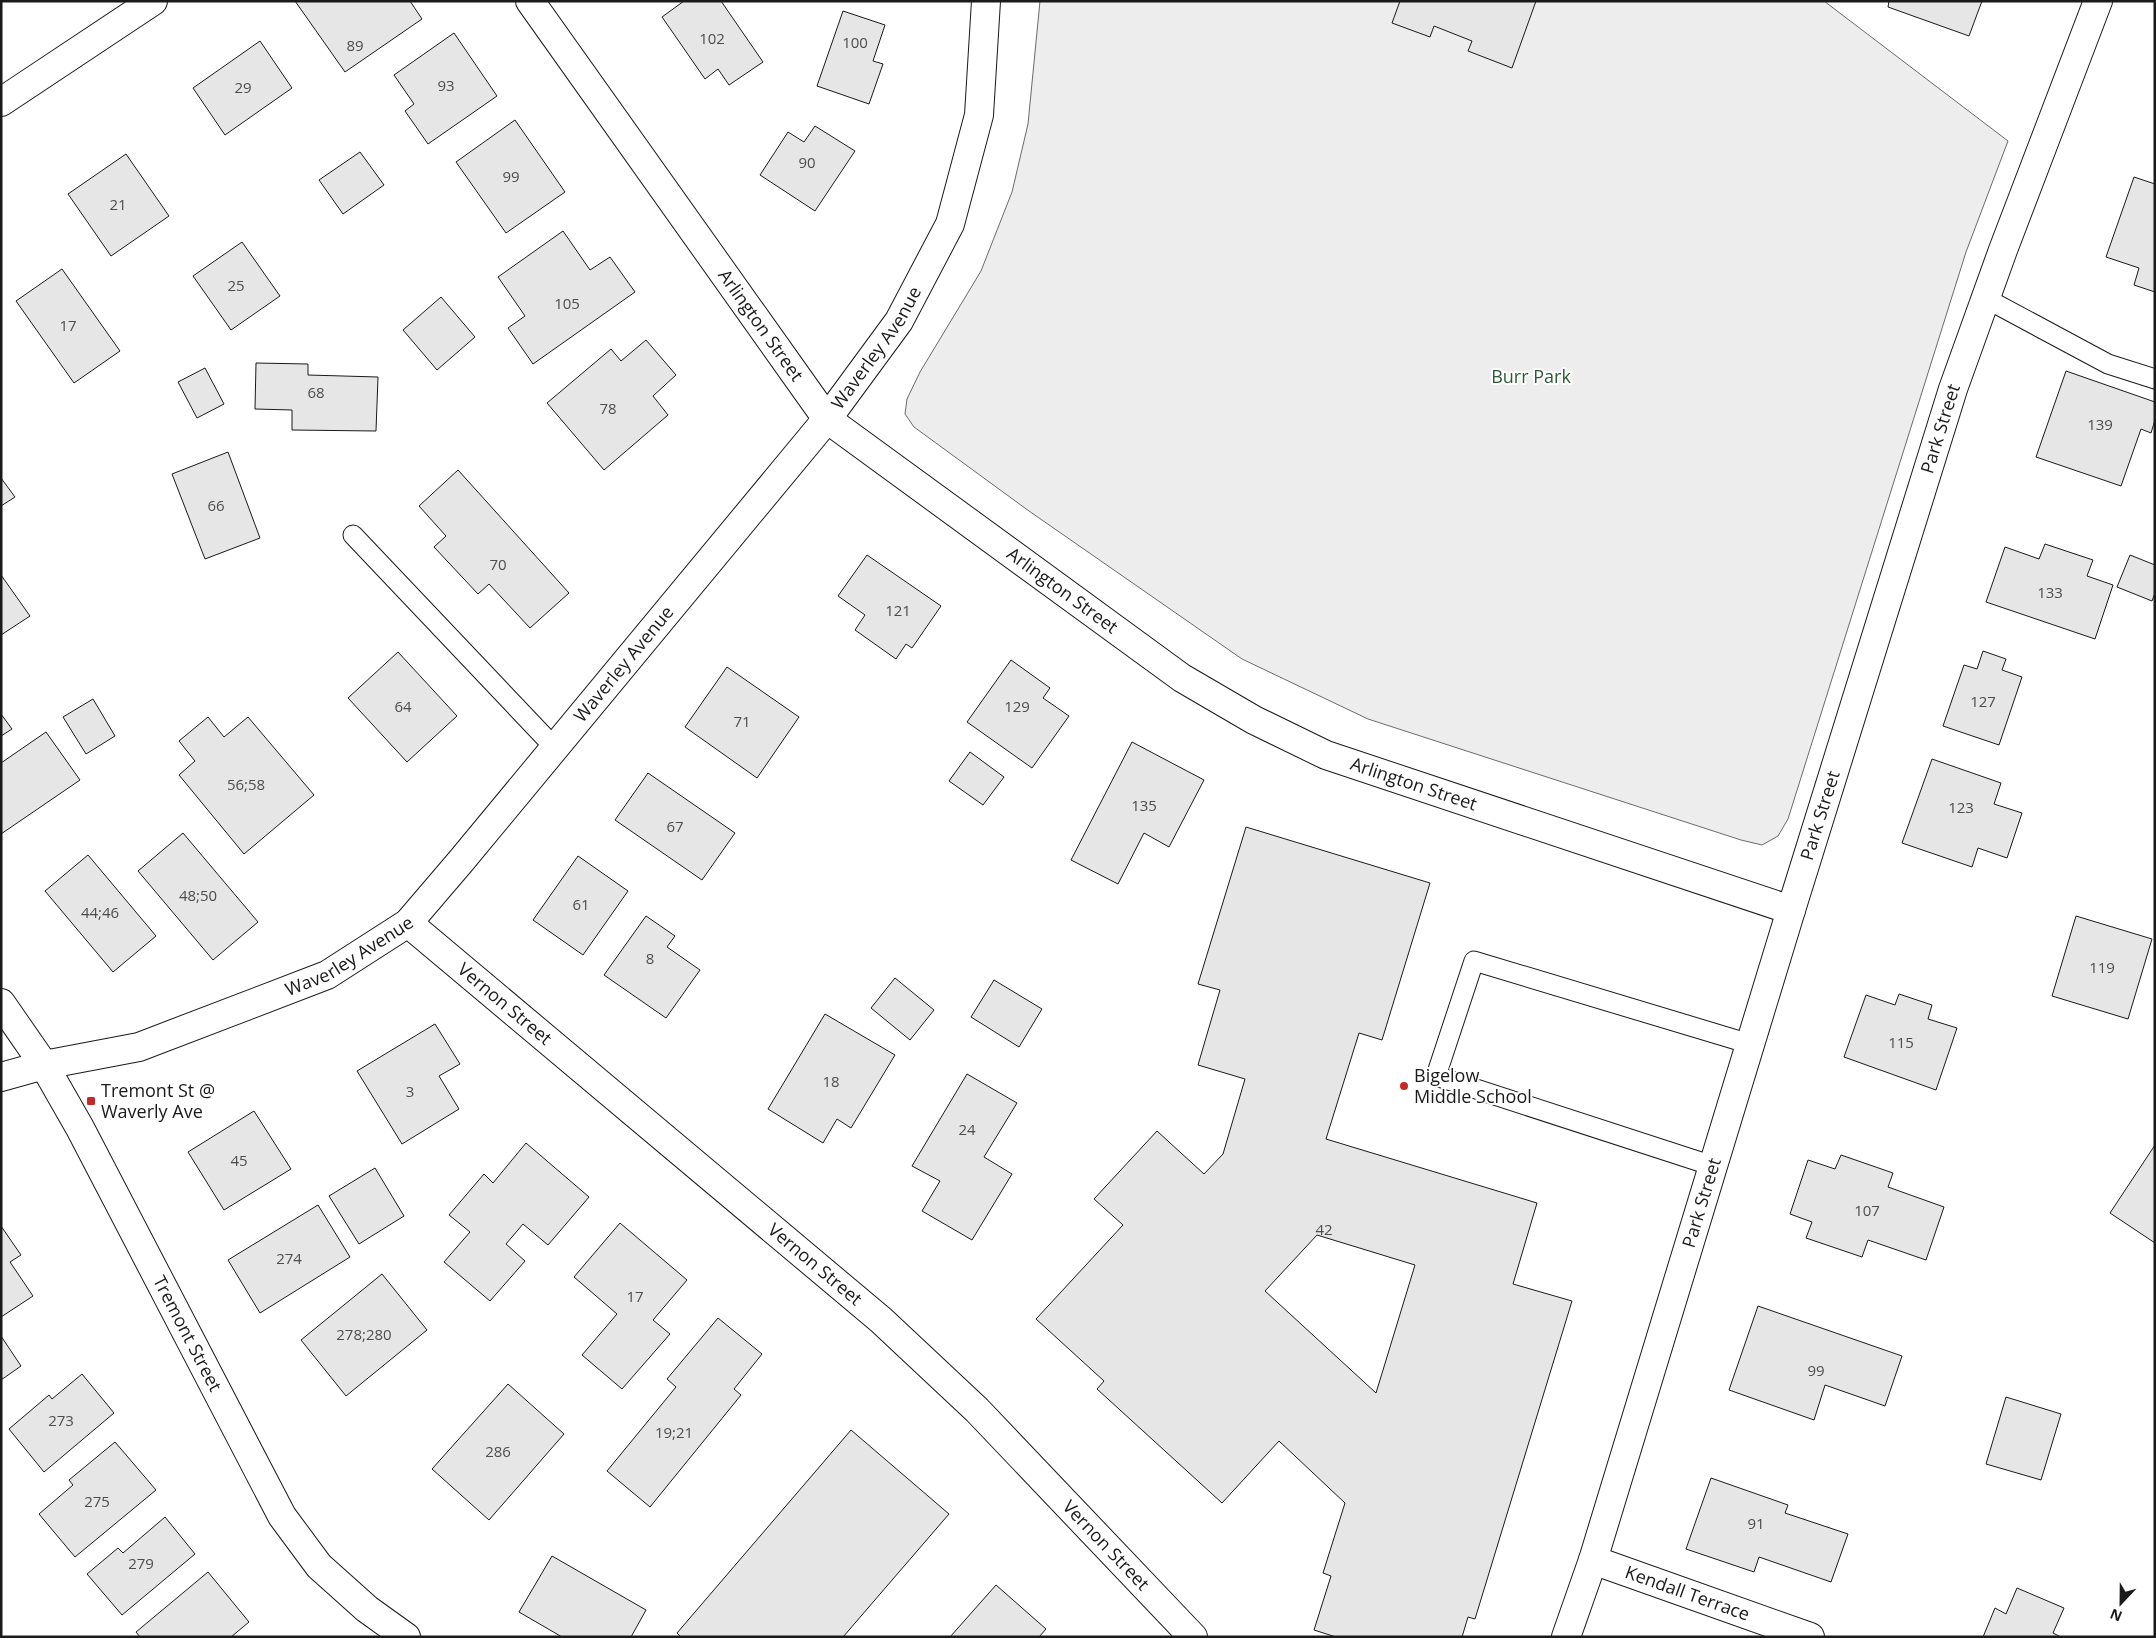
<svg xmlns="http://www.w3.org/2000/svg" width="2156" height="1638" viewBox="0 0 2156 1638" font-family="'Open Sans',sans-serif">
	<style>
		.green { fill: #ededed; stroke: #6a6a6a }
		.building { fill: #e6e6e6; stroke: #1a1a1a; fill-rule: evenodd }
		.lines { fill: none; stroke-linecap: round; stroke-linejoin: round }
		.service-casing { stroke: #1a1a1a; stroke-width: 21 }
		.minor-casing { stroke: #1a1a1a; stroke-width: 30 }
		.tertiary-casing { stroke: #1a1a1a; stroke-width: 30 }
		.secondary-casing { stroke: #1a1a1a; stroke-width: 30 }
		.service { stroke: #fff; stroke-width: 19 }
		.minor { stroke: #fff; stroke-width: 28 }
		.tertiary { stroke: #fff; stroke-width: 28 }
		.secondary { stroke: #fff; stroke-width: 28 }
		.poi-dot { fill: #c62828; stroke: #fff; stroke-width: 2 }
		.labels { text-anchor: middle; stroke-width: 4; stroke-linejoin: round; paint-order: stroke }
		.number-label { font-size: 15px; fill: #4d4d4d }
		.street-label { font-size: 18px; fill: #1a1a1a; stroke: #fff }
		.park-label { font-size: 18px; fill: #2b5a34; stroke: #fff }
		.poi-label { font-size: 18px; fill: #1a1a1a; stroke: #fff; text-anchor: start }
	</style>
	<rect width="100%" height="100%" fill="#fff"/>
	<!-- green -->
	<path class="green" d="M1040 1H1824L2008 141 1966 252 1788 819 1778 836 1762 845 1741 840 1368 719 1242 659 1029 511 914 427 905 414 907 399 920 372 981 271 1012 192 1028 124Z"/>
	<!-- building -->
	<g class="building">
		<path d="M295 1H410L422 19 345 72Z"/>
		<path d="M684 1H721L763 62 729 85 718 69 705 79 662 17Z"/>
		<path d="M1400 1H1536L1512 68 1468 51 1472 41 1434 26 1430 37 1392 23Z"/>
		<path d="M1889 1H1982L1969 36 1888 7Z"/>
		<path d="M843 11 885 25 873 61 883 64 869 104 817 86Z"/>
		<path d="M454 33 497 96 428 144 405 111 414 104 394 75Z"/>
		<path d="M260 41 292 88 225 135 193 88Z"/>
		<path d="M515 120 565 192 506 233 456 162Z"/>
		<path d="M815 126 855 151 815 211 760 175 788 132 804 142Z"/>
		<path d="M360 152 384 185 343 214 319 180Z"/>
		<path d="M126 154 169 216 111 256 68 194Z"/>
		<path d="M2134 177 2155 184V292L2134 285 2139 268 2106 257Z"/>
		<path d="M563 231 590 270 610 257 635 292 533 364 508 328 525 316 498 277Z"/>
		<path d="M242 242 280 296 231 330 193 276Z"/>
		<path d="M62 269 120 351 74 383 16 301Z"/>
		<path d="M441 297 475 337 437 370 403 330Z"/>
		<path d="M646 340 676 375 653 396 668 415 604 470 547 403 611 349 621 361Z"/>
		<path d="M256 363 308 364V375L378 377 376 431 292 430V410L255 409Z"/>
		<path d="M205 368 224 404 197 418 178 382Z"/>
		<path d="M2066 371 2155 402V420L2151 433 2141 429 2121 486 2036 457Z"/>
		<path d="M228 452 260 538 205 559 172 474Z"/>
		<path d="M458 470 569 593 530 628 489 584 478 594 434 547 446 536 419 506Z"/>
		<path d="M1 478 15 497 1 506Z"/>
		<path d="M2045 544 2093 560 2087 576 2113 585 2095 639 1986 602 2005 547 2039 559Z"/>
		<path d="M867 555 941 606 912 648 906 644 896 659 855 630 865 615 838 596Z"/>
		<path d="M2130 555 2155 565V593L2152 601 2117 587Z"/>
		<path d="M1 575 30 616 1 635Z"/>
		<path d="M1983 651 2006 659 2002 670 2022 677 1999 745 1943 726 1964 665 1977 669Z"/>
		<path d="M398 652 457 716 407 762 348 698Z"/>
		<path d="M1011 660 1050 688 1043 698 1069 716 1032 768 967 722Z"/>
		<path d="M727 667 799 717 757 778 685 727Z"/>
		<path d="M93 699 115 736 86 754 63 717Z"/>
		<path d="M1 714 12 729 1 736Z"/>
		<path d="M208 717 224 737 248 717 314 795 244 854 179 775 195 761 179 741Z"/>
		<path d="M46 732 80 780 1 834V763Z"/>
		<path d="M1132 742 1204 780 1169 847 1144 833 1118 884 1071 860Z"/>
		<path d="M970 752 1004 777 983 805 949 781Z"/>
		<path d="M1932 759 2001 783 1994 804 2022 813 2007 858 1978 848 1972 867 1902 843Z"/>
		<path d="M648 773 735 833 702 880 615 820Z"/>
		<path d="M1246 827 1430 883 1382 1040 1359 1033 1326 1139 1537 1203 1513 1284 1572 1301 1475 1619 1468 1617 1462 1637H1336L1314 1630 1331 1576 1323 1573 1345 1503 1279 1441 1222 1503 1097 1389 1104 1381 1036 1319 1123 1225 1094 1199 1157 1131 1204 1174 1223 1154 1245 1079 1198 1065 1220 990 1198 984ZM1317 1235 1415 1265 1376 1393 1265 1291Z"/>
		<path d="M183 833 258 922 213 960 138 871Z"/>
		<path d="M88 855 156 936 113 972 45 891Z"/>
		<path d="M578 856 628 891 583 955 533 920Z"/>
		<path d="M646 916 675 936 667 947 700 970 666 1018 604 975Z"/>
		<path d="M2076 916 2152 939 2128 1019 2052 996Z"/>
		<path d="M895 978 934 1010 910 1040 871 1008Z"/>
		<path d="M994 980 1042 1009 1019 1047 971 1017Z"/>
		<path d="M1899 994 1932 1005 1928 1019 1957 1028 1936 1090 1844 1057 1866 995 1895 1005Z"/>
		<path d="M825 1014 895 1055 851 1128 837 1119 823 1143 768 1109Z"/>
		<path d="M435 1024 460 1064 439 1076 459 1109 402 1144 357 1071Z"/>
		<path d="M967 1074 1017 1103 984 1157 1012 1174 972 1240 922 1211 940 1181 912 1166Z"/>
		<path d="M254 1111 291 1169 224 1210 188 1152Z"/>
		<path d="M526 1143 589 1197 548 1245 523 1224 506 1244 525 1261 490 1301 444 1262 470 1232 449 1215 484 1174 493 1183Z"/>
		<path d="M2155 1145V1243L2110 1213Z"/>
		<path d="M1841 1155 1893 1173 1888 1187 1944 1207 1926 1260 1868 1240 1862 1257 1806 1238 1812 1222 1790 1214 1808 1160 1835 1169Z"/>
		<path d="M375 1168 404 1216 359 1244 329 1196Z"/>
		<path d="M318 1205 350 1257 260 1313 228 1260Z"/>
		<path d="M620 1223 687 1280 653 1320 670 1334 622 1389 582 1355 617 1314 574 1277Z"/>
		<path d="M1 1226 21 1255 10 1262 33 1296 1 1317Z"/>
		<path d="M382 1274 427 1330 346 1396 301 1340Z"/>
		<path d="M1758 1306 1902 1356 1885 1406 1825 1385 1814 1420 1729 1390Z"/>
		<path d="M718 1318 762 1354 734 1389 741 1395 650 1507 607 1471 676 1387 667 1379Z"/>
		<path d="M1 1336 21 1366 1 1380Z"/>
		<path d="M82 1374 114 1413 44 1472 9 1429 49 1395 52 1399Z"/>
		<path d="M508 1384 564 1434 489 1520 432 1469Z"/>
		<path d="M2006 1397 2061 1414 2041 1480 1986 1464Z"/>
		<path d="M851 1430 949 1514 843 1637H681L677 1633Z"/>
		<path d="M115 1442 156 1490 75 1557 39 1514 73 1485 69 1480Z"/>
		<path d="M1711 1478 1788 1505 1785 1513 1848 1534 1831 1582 1759 1557 1754 1572 1686 1549Z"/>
		<path d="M165 1517 195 1554 122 1615 87 1574 118 1548 123 1553Z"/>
		<path d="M552 1556 646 1610 631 1637H562L519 1612Z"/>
		<path d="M208 1572 249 1622 231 1637H140L136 1632Z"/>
		<path d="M996 1585 1046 1629 1039 1637H950Z"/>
		<path d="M2017 1588 2064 1608 2053 1633 2061 1637H1983L1995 1608 2006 1614Z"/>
	</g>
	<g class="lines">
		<defs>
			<g id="service">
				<path d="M1985 298 2108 364 2155 379"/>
				<path d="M353 535 555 748"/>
				<path d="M1713 1166 1436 1076 1474 961 1750 1044"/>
			</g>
			<g id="minor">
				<path id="s1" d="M530 1 827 419 1182 678 1254 720 1326 755 1791 910"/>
				<path d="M1 102 153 1"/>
				<path id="s2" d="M1593 1560 1810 1637"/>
				<path id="s3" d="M1566 1637 1593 1560 1791 910 1953 389 2003 250 2098 1"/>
			</g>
			<g id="tertiary">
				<path id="s4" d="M408 923 881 1320 977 1410 1193 1637"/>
				<path id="s5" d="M1 1077 44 1065 139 1047 327 975 408 923 461 861 827 419 899 321 950 224 979 115 986 1"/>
			</g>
			<g id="secondary">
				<path id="s6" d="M1 1003 44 1065 80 1128 282 1516 319 1566 367 1609 406 1637"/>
			</g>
		</defs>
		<!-- service casing -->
		<use href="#service" class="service-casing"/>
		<!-- minor casing -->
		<use href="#minor" class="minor-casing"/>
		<!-- tertiary casing -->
		<use href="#tertiary" class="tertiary-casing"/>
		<!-- secondary casing -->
		<use href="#secondary" class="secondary-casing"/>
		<!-- service -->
		<use href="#service" class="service"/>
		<!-- minor -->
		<use href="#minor" class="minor"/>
		<!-- tertiary -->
		<use href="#tertiary" class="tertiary"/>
		<!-- secondary -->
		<use href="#secondary" class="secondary"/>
	</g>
	<!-- markers -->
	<g class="poi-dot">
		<circle cx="1404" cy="1086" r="5"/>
		<rect x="86" y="1096" width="10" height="10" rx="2.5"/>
	</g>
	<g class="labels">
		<!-- number labels -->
		<g class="number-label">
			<text x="712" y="44">102</text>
			<text x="855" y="48">100</text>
			<text x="355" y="51">89</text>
			<text x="446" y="91">93</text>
			<text x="243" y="93">29</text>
			<text x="807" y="168">90</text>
			<text x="511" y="182">99</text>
			<text x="118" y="210">21</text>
			<text x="236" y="291">25</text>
			<text x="567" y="309">105</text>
			<text x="68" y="331">17</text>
			<text x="316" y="398">68</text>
			<text x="608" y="414">78</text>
			<text x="2100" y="430">139</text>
			<text x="216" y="511">66</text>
			<text x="498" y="570">70</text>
			<text x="2050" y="598">133</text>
			<text x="898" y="616">121</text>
			<text x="1983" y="707">127</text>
			<text x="403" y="712">64</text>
			<text x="1017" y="712">129</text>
			<text x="742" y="727">71</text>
			<text x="246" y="790">56;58</text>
			<text x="1144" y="811">135</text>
			<text x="1961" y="813">123</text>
			<text x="675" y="832">67</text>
			<text x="198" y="901">48;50</text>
			<text x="581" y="910">61</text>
			<text x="100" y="918">44;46</text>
			<text x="650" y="964">8</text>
			<text x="2102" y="973">119</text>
			<text x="1901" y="1048">115</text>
			<text x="831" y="1087">18</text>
			<text x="410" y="1097">3</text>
			<text x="967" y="1135">24</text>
			<text x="239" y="1166">45</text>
			<text x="1867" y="1216">107</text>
			<text x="1324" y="1235">42</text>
			<text x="289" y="1264">274</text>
			<text x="635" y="1302">17</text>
			<text x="364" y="1340">278;280</text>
			<text x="1816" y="1376">99</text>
			<text x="61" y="1426">273</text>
			<text x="674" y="1438">19;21</text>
			<text x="498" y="1457">286</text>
			<text x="97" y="1507">275</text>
			<text x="1756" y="1529">91</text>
			<text x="141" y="1569">279</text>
		</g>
		<!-- street labels -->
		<g class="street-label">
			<text dy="6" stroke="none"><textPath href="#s1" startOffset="398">Arlington Street</textPath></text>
			<text dy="6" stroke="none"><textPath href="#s5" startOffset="1181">Waverley Avenue</textPath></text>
			<text dy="6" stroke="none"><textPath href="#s3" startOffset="1265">Park Street</textPath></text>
			<text dy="6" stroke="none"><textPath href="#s1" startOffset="804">Arlington Street</textPath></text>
			<text dy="6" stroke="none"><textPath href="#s5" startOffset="776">Waverley Avenue</textPath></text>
			<text dy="6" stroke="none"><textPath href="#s1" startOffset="1208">Arlington Street</textPath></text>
			<text dy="6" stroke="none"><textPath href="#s3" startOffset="860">Park Street</textPath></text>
			<text dy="6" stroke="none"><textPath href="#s5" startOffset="371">Waverley Avenue</textPath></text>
			<text dy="6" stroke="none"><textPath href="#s4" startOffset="126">Vernon Street</textPath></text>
			<text dy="6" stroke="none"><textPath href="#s3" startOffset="455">Park Street</textPath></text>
			<text dy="6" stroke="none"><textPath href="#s4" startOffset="531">Vernon Street</textPath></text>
			<text dy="6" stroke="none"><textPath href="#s6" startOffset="380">Tremont Street</textPath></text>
			<text dy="6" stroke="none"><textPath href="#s4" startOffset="936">Vernon Street</textPath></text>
			<text dy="6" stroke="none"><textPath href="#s2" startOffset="100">Kendall Terrace</textPath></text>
		</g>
		<!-- park labels -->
		<g class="park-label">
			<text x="1531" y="383">Burr Park</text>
		</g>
		<!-- poi labels -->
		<g class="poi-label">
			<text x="1414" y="1082">Bigelow<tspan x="1414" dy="21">Middle School</tspan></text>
			<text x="101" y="1097">Tremont St @<tspan x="101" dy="21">Waverly Ave</tspan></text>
		</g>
	</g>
	<!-- border -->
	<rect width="2156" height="1638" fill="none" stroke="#1a1a1a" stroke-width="5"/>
	<!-- north arrow -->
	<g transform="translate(2121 1603) rotate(202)" stroke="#ffffff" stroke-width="4" paint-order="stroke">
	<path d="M0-4L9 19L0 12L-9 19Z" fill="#1a1a1a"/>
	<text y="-8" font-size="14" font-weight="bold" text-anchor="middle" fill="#1a1a1a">N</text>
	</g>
</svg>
